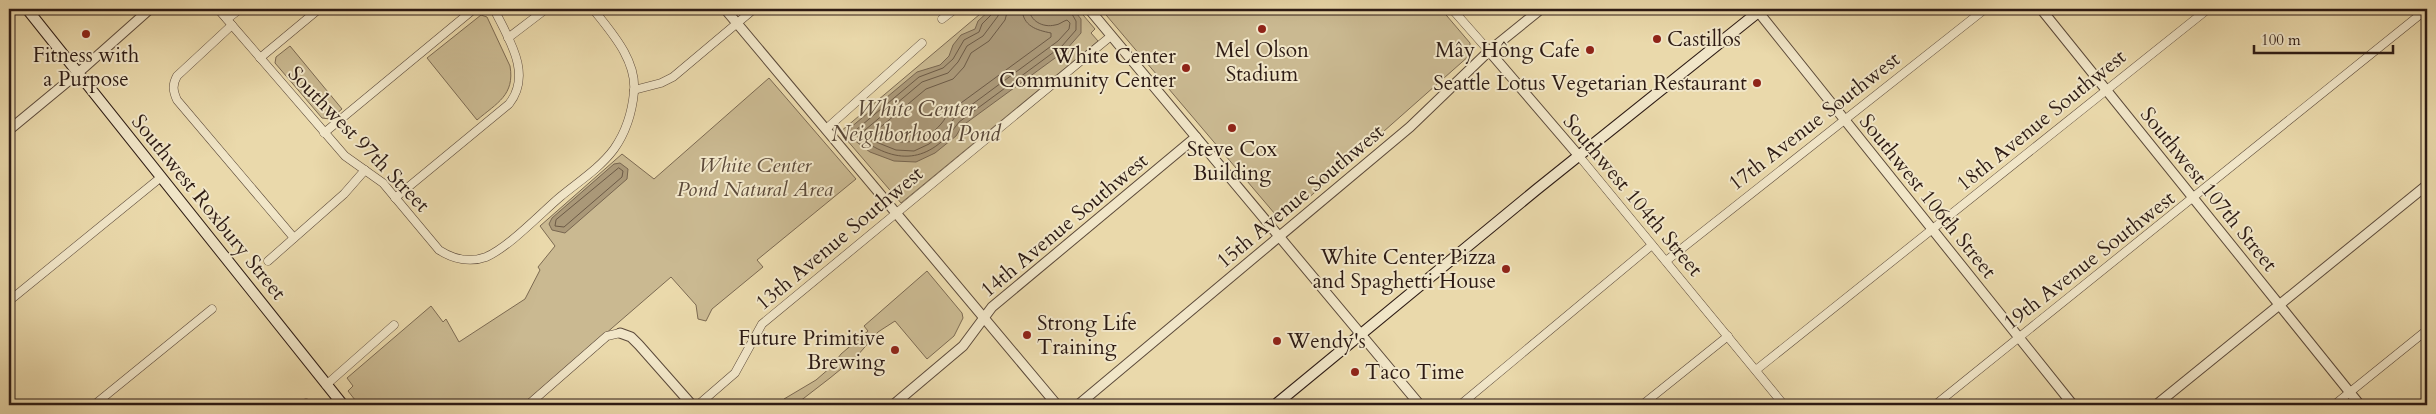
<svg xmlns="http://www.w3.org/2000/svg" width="2436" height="414" viewBox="0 0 2436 414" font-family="Cardo,serif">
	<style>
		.green { fill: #cab991; stroke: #7c6a52 }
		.water { fill: #aa9878; stroke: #786650 }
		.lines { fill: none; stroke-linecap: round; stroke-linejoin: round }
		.shore { stroke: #6c5a46; stroke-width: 1 }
		.minor-casing { stroke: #5c4a3a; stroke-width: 9 }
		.tertiary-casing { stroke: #5c4a3a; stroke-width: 11 }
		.secondary-casing { stroke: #2d1b14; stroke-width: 12 }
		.minor { stroke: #f1e6c8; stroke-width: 8 }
		.tertiary { stroke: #f1e6c8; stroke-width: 9 }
		.secondary { stroke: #f1e6c8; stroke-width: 10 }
		.poi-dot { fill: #8f2418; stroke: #f1e6c8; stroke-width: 2 }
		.labels { text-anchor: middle; stroke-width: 4; stroke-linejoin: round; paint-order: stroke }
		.poi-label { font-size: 21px; fill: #2d1b14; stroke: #f1e6c8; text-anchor: end }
		.street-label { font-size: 21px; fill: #2d1b14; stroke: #f1e6c8 }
		.park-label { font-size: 21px; font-style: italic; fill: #5c4a3a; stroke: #f1e6c8 }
		.water-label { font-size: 22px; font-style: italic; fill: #594737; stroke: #f1e6c8 }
	</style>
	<rect width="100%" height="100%" fill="#ead9ab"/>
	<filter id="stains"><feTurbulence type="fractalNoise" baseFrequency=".004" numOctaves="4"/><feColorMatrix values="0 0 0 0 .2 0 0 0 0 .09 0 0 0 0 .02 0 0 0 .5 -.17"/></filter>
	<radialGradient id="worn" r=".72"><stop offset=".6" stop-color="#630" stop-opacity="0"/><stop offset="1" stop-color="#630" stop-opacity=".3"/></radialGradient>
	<!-- green -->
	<g class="green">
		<path d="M986 9H1078L1095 29 1091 33 1098 41 901 203 840 132Z"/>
		<path d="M1101 9H1441L1470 43V55L1288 216 1282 217 1275 214Z"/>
		<path d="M481 15 487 17 510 66C515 95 497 103 477 120L427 58Z"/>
		<path d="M290 46 342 109 330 119 322 118 275 63 276 57Z"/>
		<path d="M769 78 856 179 757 260 763 267 712 309 706 321 698 319 696 305 671 277 523 405H359L348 391 353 386 347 378 431 306 443 322 446 319 459 342 525 299 540 270 538 267 555 246 540 226 622 154 654 179Z"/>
		<path d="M927 271 962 313 963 318 954 336 927 359 895 321 878 332 857 356 830 378 795 405H781L784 399 816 380 831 367 841 354 868 331 864 326Z"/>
	</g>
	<!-- water -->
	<g class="water">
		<path d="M991 9H1038L1043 13 1053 14 1061 9H1073L1081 19V33L1066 50 962 126 956 136 935 153 916 162 894 161 870 152 850 137V128L917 72 940 65 949 56 953 45 961 35 975 29 978 21Z"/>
		<path d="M620 163 628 169 627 179 565 233 552 230 549 224 552 218 614 164Z"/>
	</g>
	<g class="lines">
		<!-- shore -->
		<g class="shore">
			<path d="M994 9 993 13 982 24 979 32 964 40 953 59 943 68 919 77 856 130V135C896 166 929 164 959 122L1062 46 1076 30V21L1069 9"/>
			<path d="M1000 9 998 16 983 36 967 46 958 62 948 73 922 82 865 130V134L876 142 896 150 914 151 929 144 947 129 955 117 1058 41 1069 29 1070 23 1067 20C1063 21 1059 25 1055 25 1043 28 1030 21 1029 9"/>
			<path d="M1008 9 1005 20 989 41 971 53 964 67 953 79 926 89 877 130V133C898 148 924 144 941 124 945 120 946 115 950 111L1051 37V33C1036 30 1023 26 1022 9"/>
			<path d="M619 168 623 171 622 177 564 227 555 226 556 220Z"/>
		</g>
		<defs>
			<g id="minor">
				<path d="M218 9 345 156 383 183 439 250C453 259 470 263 486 257 509 247 540 214 560 197 578 182 600 168 614 149 626 132 632 113 634 92 637 60 611 32 593 9"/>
				<path d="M1452 9 1489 51"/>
				<path d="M227 19 240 9"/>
				<path d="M942 19 955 9"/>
				<path d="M232 25 177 76C172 85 173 91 177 100L294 238"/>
				<path d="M508 38 546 9"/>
				<path d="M260 58 319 9"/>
				<path d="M634 90 661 83 673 77 754 9"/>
				<path d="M826 129 922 43"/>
				<path d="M324 133 474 9"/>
				<path d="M1579 156 1784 405"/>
				<path d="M395 198 509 104C533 74 508 38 494 9"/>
				<path d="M268 261 344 194 365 170"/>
				<path d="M1666 261 1985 9"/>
				<path d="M9 301 160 178"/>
				<path d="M1756 370 2208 9"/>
				<path d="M326 385 394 325"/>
				<path d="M94 405 212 309"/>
				<path d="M303 405 306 403"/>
				<path d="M528 405 607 336 620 333"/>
				<path d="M698 405 735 373 762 324 1111 36"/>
				<path d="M1460 405 1652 245"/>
				<path d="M1642 405 1728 336"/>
				<path d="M1935 405 2427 9"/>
				<path d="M2334 405 2427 330"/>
			</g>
			<g id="tertiary">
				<path d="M725 9 1057 405"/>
				<path d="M1089 9 1420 405"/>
				<path d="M1756 9 2073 405"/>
				<path d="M2041 9 2360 405"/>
				<path d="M1489 51 1579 156"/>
				<path d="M9 130 78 73 150 9"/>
				<path d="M620 333 631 337 639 345 692 405"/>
				<path d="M893 405 963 346 992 307 1196 137"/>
				<path d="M1078 405 1410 127 1489 51 1541 9"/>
				<path d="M2156 405 2427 185"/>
			</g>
			<g id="secondary">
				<path d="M27 9 343 405"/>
				<path d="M1275 405 1536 190 1762 9"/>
			</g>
		</defs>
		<!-- minor casing -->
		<use href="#minor" class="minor-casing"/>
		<!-- tertiary casing -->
		<use href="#tertiary" class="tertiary-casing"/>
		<!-- secondary casing -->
		<use href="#secondary" class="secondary-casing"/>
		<!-- minor -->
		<use href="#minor" class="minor"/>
		<!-- tertiary -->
		<use href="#tertiary" class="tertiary"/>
		<!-- secondary -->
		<use href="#secondary" class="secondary"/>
	</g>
	<!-- markers -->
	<g class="poi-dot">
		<circle cx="1262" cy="29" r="5"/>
		<circle cx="86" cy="34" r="5"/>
		<circle cx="1657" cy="39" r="5"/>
		<circle cx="1590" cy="50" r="5"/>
		<circle cx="1186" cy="68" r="5"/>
		<circle cx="1757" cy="83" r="5"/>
		<circle cx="1232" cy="128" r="5"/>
		<circle cx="1506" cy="269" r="5"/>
		<circle cx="1027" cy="335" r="5"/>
		<circle cx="1277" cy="341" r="5"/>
		<circle cx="895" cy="350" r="5"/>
		<circle cx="1355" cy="372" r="5"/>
	</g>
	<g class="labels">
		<!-- poi labels -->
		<g class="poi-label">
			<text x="1667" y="46" text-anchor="start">Castillos</text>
			<text x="1262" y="57" text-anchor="middle">Mel Olson<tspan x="1262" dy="24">Stadium</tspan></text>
			<text x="1580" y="57">Mây Hông Cafe</text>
			<text x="86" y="62" text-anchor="middle">Fitness with<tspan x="86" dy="24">a Purpose</tspan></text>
			<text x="1176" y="63">White Center<tspan x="1176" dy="24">Community Center</tspan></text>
			<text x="1747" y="90">Seattle Lotus Vegetarian Restaurant</text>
			<text x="1232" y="156" text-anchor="middle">Steve Cox<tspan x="1232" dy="24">Building</tspan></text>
			<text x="1496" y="264">White Center Pizza<tspan x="1496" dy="24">and Spaghetti House</tspan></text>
			<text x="1037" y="330" text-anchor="start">Strong Life<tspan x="1037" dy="24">Training</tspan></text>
			<text x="885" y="345">Future Primitive<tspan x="885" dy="24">Brewing</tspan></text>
			<text x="1287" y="348" text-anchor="start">Wendy's</text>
			<text x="1365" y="379" text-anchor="start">Taco Time</text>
		</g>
		<!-- street labels -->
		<g class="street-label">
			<text transform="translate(2041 120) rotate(-39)" y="7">18th Avenue Southwest</text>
			<text transform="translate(1814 121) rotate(-38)" y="7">17th Avenue Southwest</text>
			<text transform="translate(359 139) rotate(46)" y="7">Southwest 97th Street</text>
			<text transform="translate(2209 189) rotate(51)" y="7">Southwest 107th Street</text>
			<text transform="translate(1633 195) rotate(50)" y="7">Southwest 104th Street</text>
			<text transform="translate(1300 196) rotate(-40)" y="7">15th Avenue Southwest</text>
			<text transform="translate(1928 196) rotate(51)" y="7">Southwest 106th Street</text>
			<text transform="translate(209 207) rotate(51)" y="7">Southwest Roxbury Street</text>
			<text transform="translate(1064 225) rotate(-40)" y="7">14th Avenue Southwest</text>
			<text transform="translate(839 238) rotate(-40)" y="7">13th Avenue Southwest</text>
			<text transform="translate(2089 260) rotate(-38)" y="7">19th Avenue Southwest</text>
		</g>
		<!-- park labels -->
		<g class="park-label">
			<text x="755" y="172">White Center<tspan x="755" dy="24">Pond Natural Area</tspan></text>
		</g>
		<!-- water labels -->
		<g class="water-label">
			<text x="916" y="116">White Center<tspan x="916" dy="25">Neighborhood Pond</tspan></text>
		</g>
	</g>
	<!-- margin -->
	<rect width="2436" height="414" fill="none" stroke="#ead9ab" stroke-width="30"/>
	<rect x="10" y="10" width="2416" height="394" fill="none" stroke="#2d1b14" stroke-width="2.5"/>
	<rect x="15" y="15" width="2406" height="384" fill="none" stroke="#2d1b14"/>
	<!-- scale -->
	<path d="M2254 45v8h139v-8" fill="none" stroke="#2d1b14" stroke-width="2.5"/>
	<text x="2261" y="45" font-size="15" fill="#2d1b14" stroke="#f1e6c8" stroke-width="4" paint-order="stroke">100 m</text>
	<rect width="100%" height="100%" filter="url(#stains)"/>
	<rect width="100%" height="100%" fill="url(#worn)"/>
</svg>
